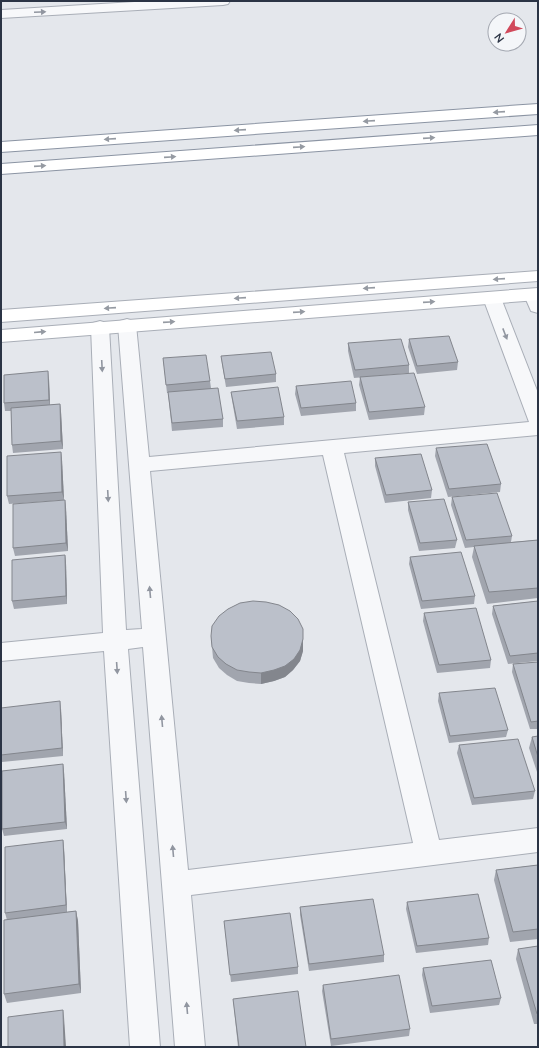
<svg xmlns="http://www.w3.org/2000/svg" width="539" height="1048" viewBox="0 0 539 1048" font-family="'Nunito Sans',sans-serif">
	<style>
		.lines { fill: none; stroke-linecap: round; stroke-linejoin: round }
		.street-casing { stroke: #a9aeb7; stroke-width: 2 }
		.secondary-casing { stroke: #a9aeb7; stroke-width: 2 }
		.highway-casing { stroke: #8b94a3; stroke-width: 2 }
		.street { fill: #f7f8fa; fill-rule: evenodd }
		.secondary { fill: #fff; fill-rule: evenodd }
		.highway { fill: #fff; fill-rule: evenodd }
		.wall { fill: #a1a5ae }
		.shaded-wall { fill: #83868d }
		.building { fill: #bbc0ca; stroke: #83868d }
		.oneway { fill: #9196a0 }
		.oneway2 { fill: #959aa2 }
	</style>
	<rect width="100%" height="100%" fill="#e4e7ec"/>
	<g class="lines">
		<defs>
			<g id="street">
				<path d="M151 1H230L228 4 223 5 1 18V10Z"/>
				<path d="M533 289 538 291V313L531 311 524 295 526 291Z"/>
				<path d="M492 292 499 294 501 298 538 393V435L344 453 439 840 538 828V852L191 895 205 1047H175L143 647 128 649 160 1047H130L104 651 1 661V643L103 633 91 327 93 323 100 321 107 323 109 327 126 630 142 629 118 325 120 321 127 319 134 321 136 325 149 457 529 422 483 298 485 294ZM323 455 413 843 188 870 150 471Z"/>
			</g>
			<g id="secondary">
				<path d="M538 271V281L1 322V310Z"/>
				<path d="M538 288V300L1 342V330Z"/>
			</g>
			<g id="highway">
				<path d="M538 104V114L1 152V142Z"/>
				<path d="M538 125V135L1 174V164Z"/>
			</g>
		</defs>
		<!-- street casing -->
		<use href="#street" class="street-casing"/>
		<!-- secondary casing -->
		<use href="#secondary" class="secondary-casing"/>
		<!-- highway casing -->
		<use href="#highway" class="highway-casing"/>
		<!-- street -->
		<use href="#street" class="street"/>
		<!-- secondary -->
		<use href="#secondary" class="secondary"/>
		<!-- highway -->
		<use href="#highway" class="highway"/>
	</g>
	<!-- wall -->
	<g class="wall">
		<path d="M409 339 458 362 457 370 417 374 408 347Z"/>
		<path d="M348 343 409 365V373L354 378 348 351Z"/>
		<path d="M221 356 276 374V382L226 387 222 364Z"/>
		<path d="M163 358 210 381 211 388 223 419V427L172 431 168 393H167Z"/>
		<path d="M360 377 425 407 424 415 369 420 359 385Z"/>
		<path d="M49 379 50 405 60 404 61 412 63 449 13 453 12 445 11 411H5L4 403Z"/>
		<path d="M296 386 356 403V411L301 416 295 394Z"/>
		<path d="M231 392 284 417V425L237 429 232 400Z"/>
		<path d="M436 448 501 484 500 492 448 497 435 456Z"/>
		<path d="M61 452 62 460 64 500 9 504 7 496Z"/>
		<path d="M375 458 432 490 431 498 385 503 375 466Z"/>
		<path d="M452 497 512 536 511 542 538 540V598L487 604 472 557 474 547 465 548 451 505Z"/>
		<path d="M65 500 66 508 68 551 15 556 13 548Z"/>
		<path d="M408 502 457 540 455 548 419 551 408 510Z"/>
		<path d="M65 555 66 563 67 604 14 609 12 601Z"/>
		<path d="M410 557 475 596 474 604 421 609 409 564Z"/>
		<path d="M538 601V661L508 664 492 614 493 606Z"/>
		<path d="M424 613 491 660 490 668 437 673 423 621Z"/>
		<path d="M211 636 303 639V651L300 661 293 670 285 677 274 681 261 684 249 683 237 681 227 675 219 668 213 658Z"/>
		<path d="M538 662V729H530L512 672 513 664Z"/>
		<path d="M439 693 508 730 506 737 449 743 438 701Z"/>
		<path d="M1 708 61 709 63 756 2 762 1 758Z"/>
		<path d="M538 736V775L529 748 532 737Z"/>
		<path d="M459 745 535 791 533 799 472 805 457 753Z"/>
		<path d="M63 764 64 772 67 829 4 836 2 829Z"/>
		<path d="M63 840 64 848 67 912 76 911 78 921 81 993 7 1003 4 994 7 920 5 913Z"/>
		<path d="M538 865V939L510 942 494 880 496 870Z"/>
		<path d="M407 902 489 938 488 945 416 953 406 909Z"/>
		<path d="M300 907 384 955V962L309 971 300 915Z"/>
		<path d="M224 921 298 967V974L231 982Z"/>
		<path d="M538 946V1024H534L516 959 518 949Z"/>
		<path d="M423 968 501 998 499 1005 430 1013 422 975Z"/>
		<path d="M323 985 410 1029 409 1036 331 1046 322 991Z"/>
		<path d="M233 999 306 1047H238Z"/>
	</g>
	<!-- shaded-wall -->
	<g class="shaded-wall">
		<path d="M48 371 49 379 50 408 49 400Z"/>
		<path d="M60 404 61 412 63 449 61 441Z"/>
		<path d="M61 452 62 460 64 500 62 492Z"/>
		<path d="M65 500 66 508 68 551 66 543Z"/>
		<path d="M65 555 66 563 67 604 66 596Z"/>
		<path d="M303 639V651L300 661 293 670 285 677 274 681 261 684V673Z"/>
		<path d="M60 701 61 709 63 756 62 748Z"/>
		<path d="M63 764 64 772 67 829 65 822Z"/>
		<path d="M63 840 64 848 67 913 66 905Z"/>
		<path d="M76 911 78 921 81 993 79 984Z"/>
		<path d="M63 1010 64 1017 66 1047H64Z"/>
	</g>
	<!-- building -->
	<g class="building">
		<path d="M449 336 458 362 417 366 409 339Z"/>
		<path d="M401 339 409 365 355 370 348 343Z"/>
		<path d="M271 352 276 374 225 379 221 356Z"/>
		<path d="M206 355 210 381 166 385 163 358Z"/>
		<path d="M48 371 49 400 4 403V375Z"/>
		<path d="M414 373 425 407 369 412 360 377Z"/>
		<path d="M351 381 356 403 301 408 296 386Z"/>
		<path d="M278 387 284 417 237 421 231 392Z"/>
		<path d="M218 388 223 419 172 423 168 392Z"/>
		<path d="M60 404 61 441 12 445 11 408Z"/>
		<path d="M487 444 501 484 449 489 436 448Z"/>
		<path d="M61 452 62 492 7 496V456Z"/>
		<path d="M421 454 432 490 386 495 375 458Z"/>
		<path d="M497 493 512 536 466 540 452 497Z"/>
		<path d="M444 499 457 540 420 543 408 502Z"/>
		<path d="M65 500 66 543 13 548V504Z"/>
		<path d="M538 540V588L489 592 474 546Z"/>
		<path d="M461 552 475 596 422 601 410 557Z"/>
		<path d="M65 555 66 596 12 601V560Z"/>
		<path d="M253 601 266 602 279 605 290 611 298 619 303 629V639L300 650 294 659 285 666 274 670 261 673 249 672 237 670 226 664 218 657 212 647 211 636 212 626 219 616 228 609 240 603Z"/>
		<path d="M538 601V653L510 656 493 606Z"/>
		<path d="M476 608 491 660 439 665 424 613Z"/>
		<path d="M538 662V721L531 722 513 664Z"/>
		<path d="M495 688 508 730 450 736 439 693Z"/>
		<path d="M60 701 62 748 1 755V708Z"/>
		<path d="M538 736V757L532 737Z"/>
		<path d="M518 739 535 791 474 798 459 745Z"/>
		<path d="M63 764 65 822 2 829V771Z"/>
		<path d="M63 840 66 905 5 913V847Z"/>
		<path d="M538 865V929L513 932 496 870Z"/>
		<path d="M478 894 489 938 417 946 407 902Z"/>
		<path d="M373 899 384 955 309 964 300 907Z"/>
		<path d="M76 911 79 984 4 994V920Z"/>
		<path d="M290 913 298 967 230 975 224 921Z"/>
		<path d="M538 946V1014H537L518 949Z"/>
		<path d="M491 960 501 998 432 1006 423 968Z"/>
		<path d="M399 975 410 1029 331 1039 323 985Z"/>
		<path d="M298 991 306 1047H239L233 999Z"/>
		<path d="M63 1010 64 1047H8V1017Z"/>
	</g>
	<!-- one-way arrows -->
	<defs><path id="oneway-solid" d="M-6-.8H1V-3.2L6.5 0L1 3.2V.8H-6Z"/></defs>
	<g class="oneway">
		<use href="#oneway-solid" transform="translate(40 12) rotate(-3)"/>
		<use href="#oneway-solid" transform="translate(505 334) rotate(69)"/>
		<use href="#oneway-solid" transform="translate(102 366) rotate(87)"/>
		<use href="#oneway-solid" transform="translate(108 496) rotate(87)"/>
		<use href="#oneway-solid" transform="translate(150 592) rotate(-95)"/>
		<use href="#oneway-solid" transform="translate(117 668) rotate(86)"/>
		<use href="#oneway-solid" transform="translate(162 721) rotate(-95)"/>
		<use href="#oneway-solid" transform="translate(126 797) rotate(86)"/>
		<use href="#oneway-solid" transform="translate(173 851) rotate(-95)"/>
		<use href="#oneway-solid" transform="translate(187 1008) rotate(-95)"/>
	</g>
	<g class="oneway2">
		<use href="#oneway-solid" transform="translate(499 112) rotate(176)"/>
		<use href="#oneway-solid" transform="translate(369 121) rotate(176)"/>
		<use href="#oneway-solid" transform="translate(240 130) rotate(176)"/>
		<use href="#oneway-solid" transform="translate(429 138) rotate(-4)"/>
		<use href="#oneway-solid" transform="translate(110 139) rotate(176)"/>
		<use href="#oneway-solid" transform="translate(299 147) rotate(-4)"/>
		<use href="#oneway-solid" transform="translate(170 157) rotate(-4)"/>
		<use href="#oneway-solid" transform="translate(40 166) rotate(-4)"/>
		<use href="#oneway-solid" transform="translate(499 279) rotate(176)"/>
		<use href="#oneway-solid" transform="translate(369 288) rotate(176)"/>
		<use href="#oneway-solid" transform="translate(240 298) rotate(176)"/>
		<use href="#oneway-solid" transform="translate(429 302) rotate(-4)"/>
		<use href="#oneway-solid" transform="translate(110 308) rotate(176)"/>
		<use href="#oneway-solid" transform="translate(299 312) rotate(-4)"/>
		<use href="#oneway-solid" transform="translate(169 322) rotate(-4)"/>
		<use href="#oneway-solid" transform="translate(40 332) rotate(-5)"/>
	</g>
	<!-- border -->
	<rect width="539" height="1048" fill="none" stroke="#2b3445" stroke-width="4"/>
	<!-- north arrow -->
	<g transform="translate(507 32) rotate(233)"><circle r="19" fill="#f4f6f9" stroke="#a4a8b1"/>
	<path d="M0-3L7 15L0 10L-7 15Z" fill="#d1495b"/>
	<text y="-6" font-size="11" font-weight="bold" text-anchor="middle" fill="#2b3445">N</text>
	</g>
</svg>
